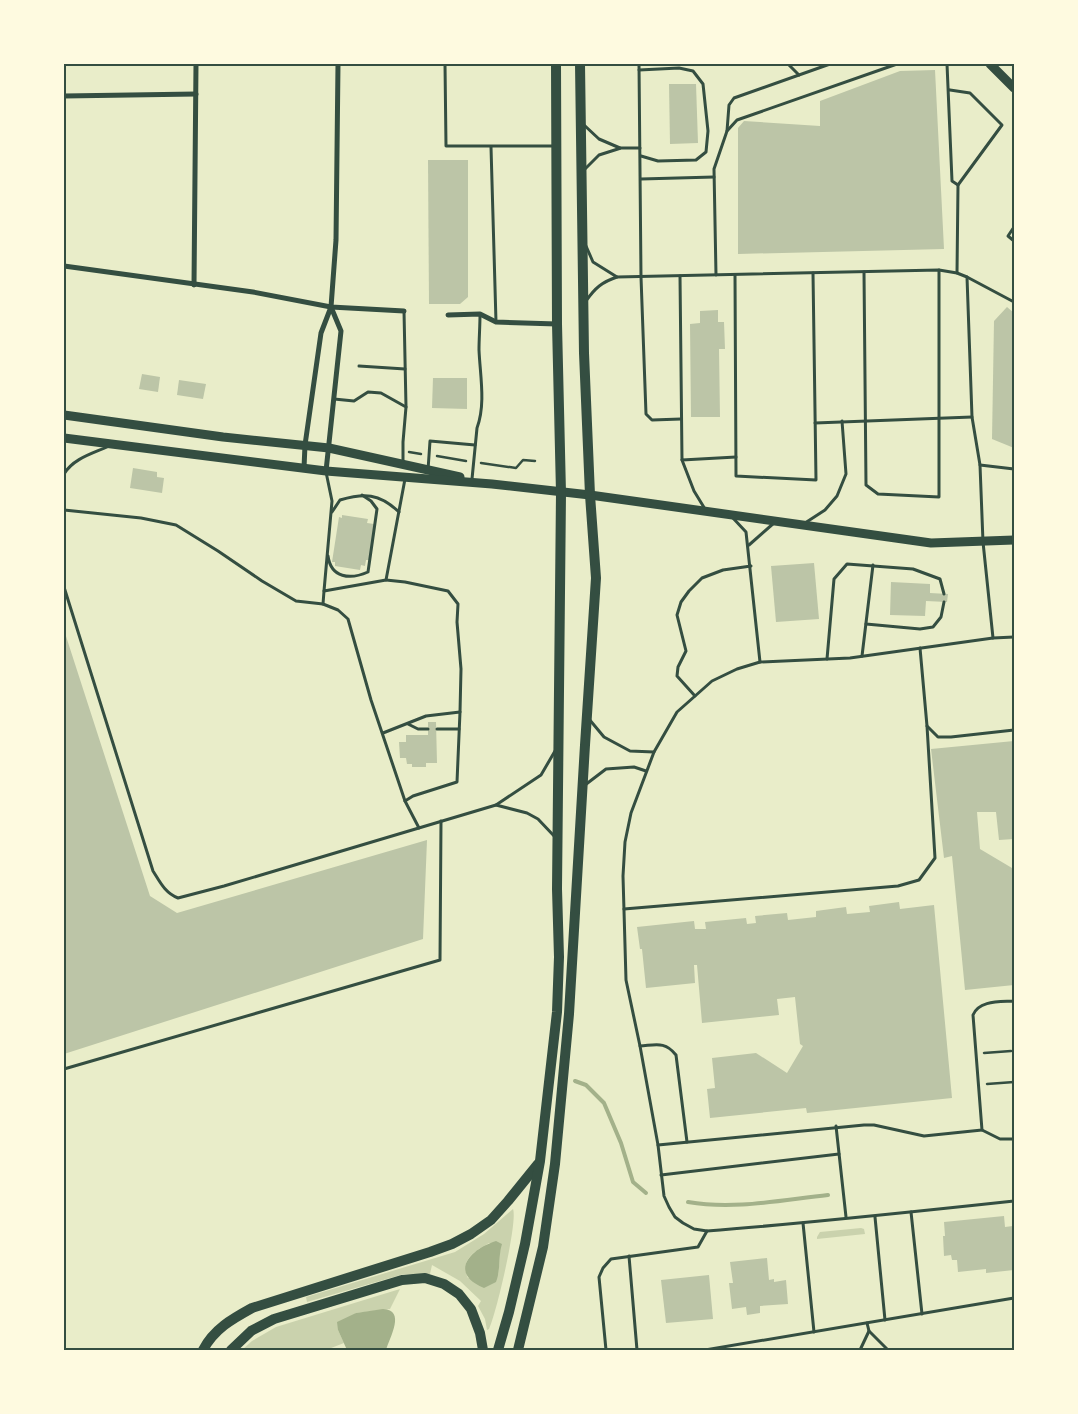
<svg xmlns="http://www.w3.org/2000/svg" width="1078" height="1414" viewBox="0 0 1078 1414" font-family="Signika,sans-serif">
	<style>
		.green { fill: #cad2ad; fill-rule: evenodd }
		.water { fill: #a3b18a }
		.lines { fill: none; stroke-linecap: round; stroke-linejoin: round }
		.stream { stroke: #a3b18a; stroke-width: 4 }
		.building { fill: #bcc5a7 }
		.path { stroke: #344e41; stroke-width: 2.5 }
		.service { stroke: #344e41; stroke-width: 3 }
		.minor { stroke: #344e41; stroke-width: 5 }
		.primary { stroke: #344e41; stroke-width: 9 }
		.trunk { stroke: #344e41; stroke-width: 10 }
		.neatline { fill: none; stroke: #344e41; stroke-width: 2 }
	</style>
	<rect width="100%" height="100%" fill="#e9edc9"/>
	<!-- green -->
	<g class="green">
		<path d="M513 1209C518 1221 496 1315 489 1329L487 1330 485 1319 478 1306 481 1301 460 1281 432 1265 430 1274H404L307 1302 306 1297 455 1252 484 1234ZM489 1243 501 1244C499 1255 500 1264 498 1275L468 1278C459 1260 475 1251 489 1243Z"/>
		<path d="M861 1228 864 1229 865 1234 817 1239V1237L820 1232Z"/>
		<path d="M400 1289 390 1309 356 1313 338 1330 344 1343 326 1350H242L252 1341 276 1327Z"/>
	</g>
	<!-- water -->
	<g class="water">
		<path d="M496 1241 502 1244C498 1257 501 1269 496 1282L484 1288C448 1273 470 1249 496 1241Z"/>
		<path d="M383 1309C406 1310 390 1337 386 1350H347L338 1330 337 1322 356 1313Z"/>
	</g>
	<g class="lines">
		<!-- stream -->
		<g class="stream">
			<path d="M575 1081 586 1085 604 1103 621 1143 633 1182 646 1193"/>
			<path d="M688 1202C734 1210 781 1200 828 1195"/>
		</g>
	</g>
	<!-- building -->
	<g class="building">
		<path d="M935 70 944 249 738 254V128L744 121 820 126V101L900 71Z"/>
		<path d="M669 84H696L698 143 670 144Z"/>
		<path d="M428 160H468V297L460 304H429Z"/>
		<path d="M1007 307 1014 313V448L992 439 994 321Z"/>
		<path d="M718 310V322H724L725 349H719L720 417H691L690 324 700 323V311Z"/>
		<path d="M142 374 160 377 158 392 139 389Z"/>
		<path d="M433 378H467V409L432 408Z"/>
		<path d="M179 380 206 384 203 399 177 395Z"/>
		<path d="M133 468 157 472V477L164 478 162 493 130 488Z"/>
		<path d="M342 515 368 519 367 523 374 524 369 560H366L365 566 361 565 360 570 335 566V562H332L339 517 342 518Z"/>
		<path d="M814 563 819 619 776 622 771 566Z"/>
		<path d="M891 582 930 584V593L948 594 947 602 926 601 925 616 890 615Z"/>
		<path d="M64 630 150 896 177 913 427 840 423 939 64 1054Z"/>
		<path d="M428 722H436L437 763H426V767H412V764H407L406 758H400L399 742H406V735H428Z"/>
		<path d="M1014 741V839L999 840 996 812H977L980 849 1012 868H1014V985L965 990 952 856 944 858 931 749Z"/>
		<path d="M899 902 900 909 934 905 952 1098 807 1113 806 1108 710 1118 707 1089 715 1088 712 1058 756 1053 787 1073 803 1046 800 1044 795 997 777 999 779 1015 702 1023 697 965H694L695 983 646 988 642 949H640L637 927 694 921 695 929H706L705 922 746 918 747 924 756 923 755 916 787 913 788 920 816 917V911L846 907 847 914 870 912 869 906Z"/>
		<path d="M1004 1216 1005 1227 1013 1226 1014 1270 986 1273V1269L958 1272 957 1260H952L951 1255 944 1256 943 1236H945L944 1222Z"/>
		<path d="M767 1258 769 1280 774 1279V1282L786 1280 788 1304 760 1306V1313L747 1315 746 1307 732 1309 729 1283H733L730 1262Z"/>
		<path d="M709 1275 713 1319 666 1323 661 1280Z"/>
	</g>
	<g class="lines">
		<!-- path -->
		<g class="path">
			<path d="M409 452 421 454"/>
			<path d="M437 456 466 461"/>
			<path d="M481 463 516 468 523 460 535 461"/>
			<path d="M1014 1012V1023"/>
			<path d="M984 1053 1011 1051"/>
			<path d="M987 1084 1014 1082"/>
		</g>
		<!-- service -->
		<g class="service">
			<path d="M445 64 446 146H554"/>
			<path d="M639 64 641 277 646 414 652 420 681 419"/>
			<path d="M788 64 799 75"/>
			<path d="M947 64 952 181 958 185 1002 125 970 93 950 90"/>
			<path d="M639 70 679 68 693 71 703 84 708 131 706 152 696 160 658 161 641 156"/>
			<path d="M584 125 599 139 620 148"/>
			<path d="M727 131 729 105 734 98 830 64"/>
			<path d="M491 147 496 322"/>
			<path d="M583 171 599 155 621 148H640"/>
			<path d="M641 179 714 177"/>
			<path d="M1014 227 1008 236 1014 241"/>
			<path d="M586 246 593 262 617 277C602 282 595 288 586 301"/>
			<path d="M864 272 866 485 878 494 939 497V270"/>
			<path d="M957 273 958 185"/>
			<path d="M716 275 714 169 727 131 737 120 897 64"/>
			<path d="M735 275 736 476 816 480 813 273"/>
			<path d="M680 276 682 460 736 457"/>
			<path d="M617 277 939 270 957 273 967 277 972 417 980 465 983 542 993 638"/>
			<path d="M967 277 1014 302"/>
			<path d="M404 311 406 407"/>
			<path d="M359 366 405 369"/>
			<path d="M334 399 354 401 368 392 381 393 406 407 403 442V464"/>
			<path d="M815 423 972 417"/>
			<path d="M682 460 694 491 705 509"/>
			<path d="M980 465 1014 469"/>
			<path d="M428 470 430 441 475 445"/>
			<path d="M326 472 332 501 324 591 386 580 405 479"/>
			<path d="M64 474C73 459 91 454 107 447"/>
			<path d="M472 479 477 428C486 404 480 375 479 350 479 338 480 327 480 315"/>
			<path d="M64 510 141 518 176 525 218 551 262 581 296 601 323 604 338 610 348 619 371 700 405 801 419 828"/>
			<path d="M332 512 340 500C364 493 379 493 399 512"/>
			<path d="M732 517 746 532 760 662"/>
			<path d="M805 523 825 510 837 496 846 474 842 421"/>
			<path d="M749 545 774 523"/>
			<path d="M328 556C331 578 350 580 368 572L377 509 371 501 362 495"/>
			<path d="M386 580 405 582 448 591 458 604 457 622 461 669 460 712"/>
			<path d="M64 587 153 871C160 882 165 893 178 898L224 886 496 805 541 775 555 751"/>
			<path d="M323 604 324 591"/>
			<path d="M866 624 920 629 933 627 941 617 944 602"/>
			<path d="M1014 637 993 638 850 658 760 662 737 669 712 681 677 712 654 752 631 813 625 842 623 876 626 980 640 1046 658 1145 664 1196 669 1207 675 1217 683 1223 694 1229 707 1231C810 1223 912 1212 1014 1201"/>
			<path d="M920 648 927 726 938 737H951L1014 730"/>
			<path d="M862 656 873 565"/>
			<path d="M827 659 834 579 847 564 913 569 940 579 944 594"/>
			<path d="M695 696 677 676 678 667 686 651 677 615 681 602 689 591 702 578 723 570 751 566"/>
			<path d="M589 719 604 737 630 751 654 752"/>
			<path d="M408 724 418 729H428"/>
			<path d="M437 729H459"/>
			<path d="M383 733 426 716 460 712 457 782 413 796 405 801"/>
			<path d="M585 785 606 769 634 767 646 771"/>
			<path d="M496 805 527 813 538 819 555 837"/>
			<path d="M624 909 898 886 919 880 935 858 927 726"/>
			<path d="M640 1046C656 1045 665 1041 676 1055L687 1142"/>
			<path d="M64 1069 440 960 441 821"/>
			<path d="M836 1126 846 1217"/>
			<path d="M982 1130 1000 1139H1014"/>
			<path d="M658 1145 864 1125H874L924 1136 982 1130 973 1015C979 1000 1000 1002 1014 1001"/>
			<path d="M661 1175 839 1154"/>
			<path d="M911 1212 922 1314"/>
			<path d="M875 1217 885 1320"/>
			<path d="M803 1223 814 1332"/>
			<path d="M629 1256 637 1350"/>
			<path d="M867 1323 869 1331 888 1350"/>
			<path d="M606 1350 599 1277 603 1268 611 1259 698 1247 707 1231"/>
			<path d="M705 1350 1014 1298"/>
			<path d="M860 1350 869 1331"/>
		</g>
		<!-- minor -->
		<g class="minor">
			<path d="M64 96 196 94"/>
			<path d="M64 266 253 292 331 307 404 311"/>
			<path d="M194 285 196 64"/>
			<path d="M448 315 480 314 496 322 557 324"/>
			<path d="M304 468 305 445 321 333 331 307 336 240 338 64"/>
			<path d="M326 471 341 331 331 307"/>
		</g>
		<!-- primary -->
		<g class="primary">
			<path d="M990 64 1014 88"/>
			<path d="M64 415 223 437 329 448 460 477"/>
			<path d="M64 438 326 471 492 484 590 495 931 543 1014 540"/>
		</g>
		<!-- trunk -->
		<g class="trunk">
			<path d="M203 1350C214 1329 232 1319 252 1308L430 1252 452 1244 471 1234 491 1220 508 1201 538 1164"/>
			<path d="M231 1350 251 1331 274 1319 402 1280 425 1278 444 1284 459 1294 471 1309 480 1333 483 1350"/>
			<path d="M498 1350 509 1312 525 1244 540 1161 557 1012 559 957 557 889 561 493 557 324 556 64"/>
			<path d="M518 1350 543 1247 555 1164 569 1014 585 745 596 578 590 495 584 353 580 64"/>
		</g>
	</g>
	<!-- border -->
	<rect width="1078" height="1414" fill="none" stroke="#fefae0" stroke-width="130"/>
	<rect x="65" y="65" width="948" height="1284" class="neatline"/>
</svg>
